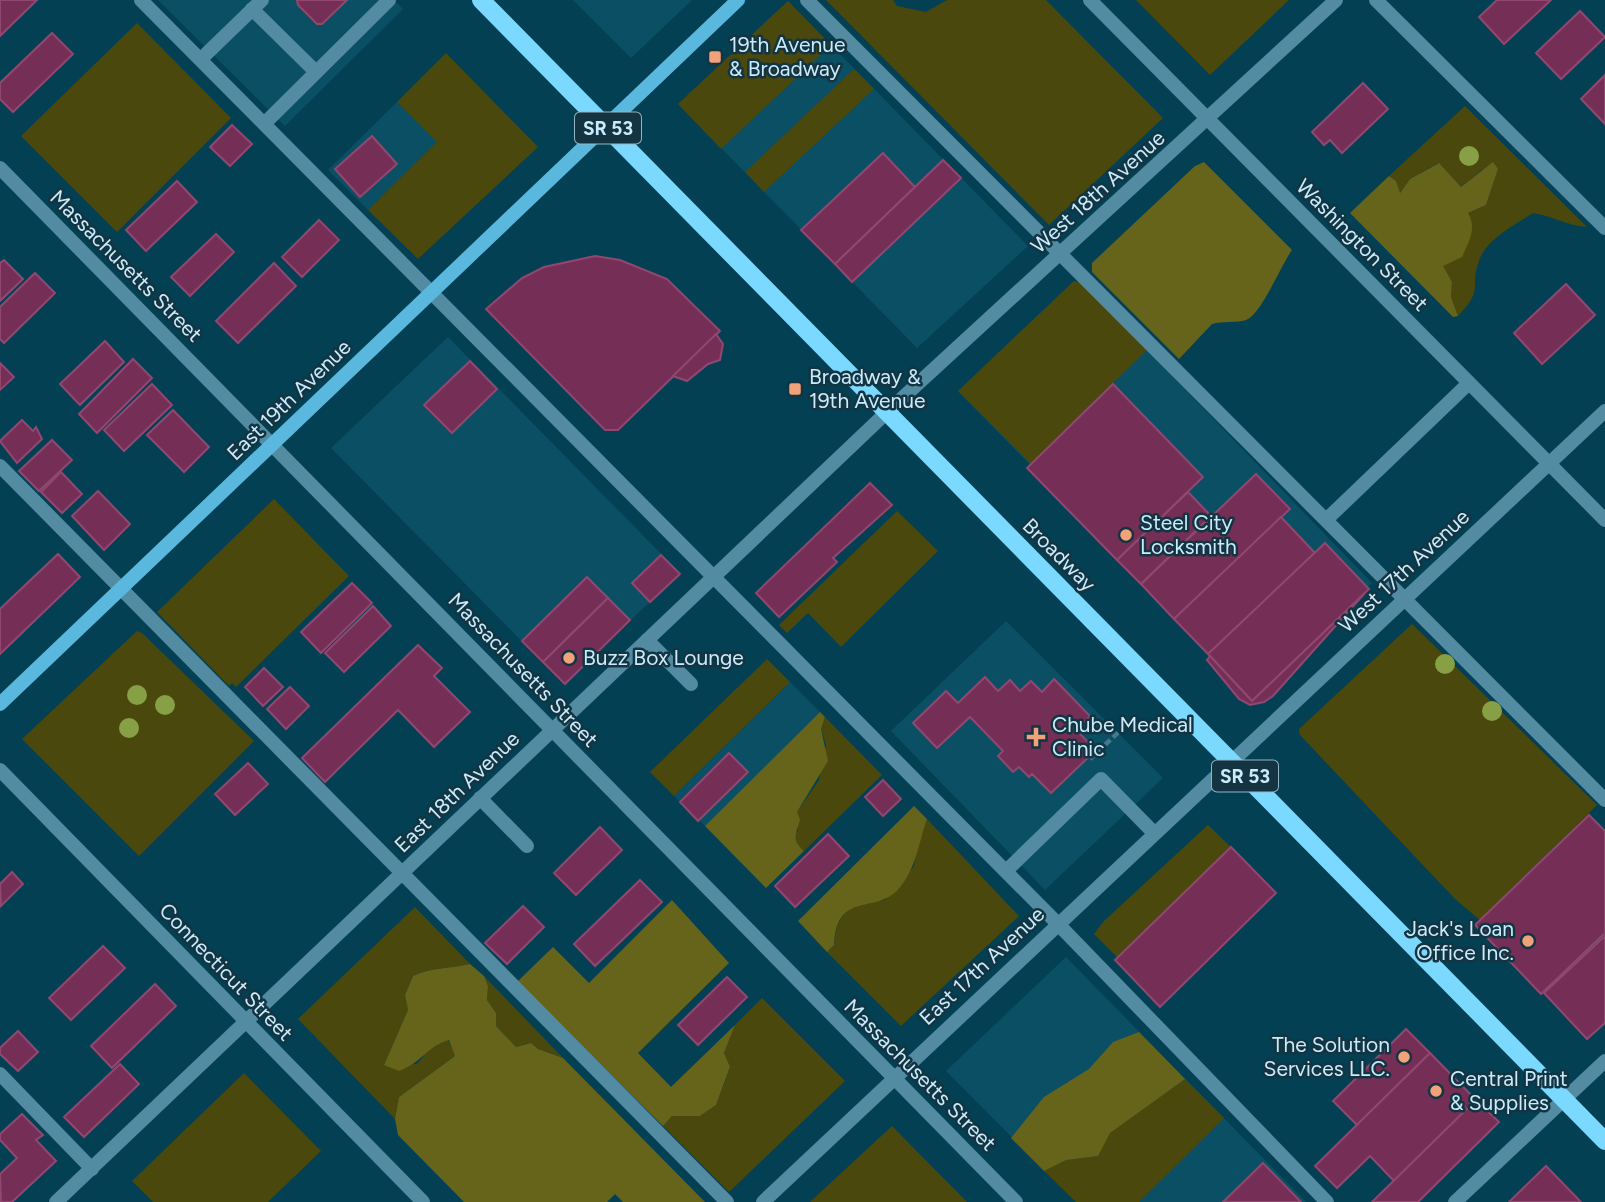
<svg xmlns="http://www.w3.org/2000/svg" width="1605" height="1202" viewBox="0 0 1605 1202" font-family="Figtree,sans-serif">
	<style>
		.built { fill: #0b4f64 }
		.green { fill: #4a480c }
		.forest { fill: #66641b }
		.building { fill: #752f57; stroke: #904870; stroke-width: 2 }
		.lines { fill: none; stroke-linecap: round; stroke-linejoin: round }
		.path { stroke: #44798c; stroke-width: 4.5; stroke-dasharray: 7 3.5; stroke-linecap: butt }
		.lane { stroke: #538ba3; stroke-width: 14 }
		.street { stroke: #538ba3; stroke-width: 14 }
		.secondary { stroke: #5ab8de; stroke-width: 14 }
		.primary { stroke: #7bd8ff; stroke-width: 18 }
		.tree { fill: #879f45 }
		.poi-dot { fill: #f0a27a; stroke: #143441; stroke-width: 2.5 }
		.labels { text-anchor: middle; stroke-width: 5; stroke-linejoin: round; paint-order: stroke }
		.shield { fill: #143441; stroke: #92b5c5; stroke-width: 2 }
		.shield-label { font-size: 19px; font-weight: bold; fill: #c8ecfd }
		.poi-label { font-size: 21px; fill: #c8ecfd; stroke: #143441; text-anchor: start }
		.street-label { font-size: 21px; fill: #c8ecfd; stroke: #143441 }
	</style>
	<rect width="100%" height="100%" fill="#034054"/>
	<!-- built -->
	<g class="built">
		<path d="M158 0H394L403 9 285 126Z"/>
		<path d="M573 0H692L631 58Z"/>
		<path d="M788 1 1028 246 917 348 678 104Z"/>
		<path d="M397 102 438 142 368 210 328 170Z"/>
		<path d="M1074 281 1147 350 1372 583 1255 695 958 391Z"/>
		<path d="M448 337 680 573 564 684 331 448Z"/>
		<path d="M1006 621 1163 778 1045 890 891 731Z"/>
		<path d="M790 682 820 712 705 826 674 796Z"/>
		<path d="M1066 957 1306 1202H1076L946 1071Z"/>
	</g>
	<!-- green -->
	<g class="green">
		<path d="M826 0H893L897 6 926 12 947 0H1046L1163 118 1049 225Z"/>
		<path d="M1136 0H1289L1210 75Z"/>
		<path d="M788 1 831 45 721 149 678 104Z"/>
		<path d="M137 23 231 118 117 232 21 136Z"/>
		<path d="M446 53 538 147 418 259 368 210 437 142 397 102Z"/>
		<path d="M854 69 874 89 764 192 745 172Z"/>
		<path d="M1465 106 1587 227C1565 225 1553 216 1533 213 1515 225 1486 239 1479 261 1469 288 1485 288 1458 316L1451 297 1452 282 1442 266 1453 259 1468 213 1486 205 1498 169 1482 170 1461 187 1438 163 1410 179 1399 194 1396 181 1389 176Z"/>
		<path d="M1074 281 1082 283 1147 350 1031 464 958 391Z"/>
		<path d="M274 499 349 576 236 687 232 683 229 686 157 612Z"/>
		<path d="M897 511 938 551 841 647 808 613 787 633 779 625Z"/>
		<path d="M1412 624 1597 805 1480 920 1455 899 1300 735 1299 729Z"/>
		<path d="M137 631 142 633 254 741 139 856 22 739Z"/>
		<path d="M767 659 790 682 674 796 650 772Z"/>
		<path d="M825 717 882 775 804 851 796 844 793 836 798 831 797 812 819 780 826 745 821 729Z"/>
		<path d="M927 819 1019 916 901 1026 827 952 834 945C836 910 853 903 885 900L914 866 916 849Z"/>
		<path d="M1208 825 1231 847 1118 958 1094 934 1104 921Z"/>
		<path d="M415 907 470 964C450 969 432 967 413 976L405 995 408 1010 384 1065 417 1064 433 1045 448 1040 456 1055 399 1097 395 1119 298 1019Z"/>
		<path d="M484 976 563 1058 538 1049 531 1043 516 1047 496 1026V1013L487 1000 488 986Z"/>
		<path d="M762 998 845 1081 729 1192 663 1126 672 1116H700L716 1105 730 1068 724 1053 735 1025Z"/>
		<path d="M244 1073 321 1151 268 1202H153L132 1181Z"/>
		<path d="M1185 1079 1224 1118 1139 1202H1076L1044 1171 1066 1160 1098 1156 1109 1133Z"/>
		<path d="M892 1126 967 1202H810Z"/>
	</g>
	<!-- forest -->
	<g class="forest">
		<path d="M1204 162 1292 250C1281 265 1261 315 1246 320 1238 323 1222 321 1212 324L1179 359 1092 272V263L1195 166Z"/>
		<path d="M1493 162 1498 169 1486 205 1468 213C1477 228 1469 242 1462 257L1443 266 1452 282 1451 297 1458 316 1453 317 1350 213 1389 176 1396 181 1400 193 1410 179 1439 163 1461 187Z"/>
		<path d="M820 712 825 717 821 729 828 761 797 812 800 819C797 834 790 839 804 851L766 888 705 826Z"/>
		<path d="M914 806 927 819C919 842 916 867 901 886 878 917 837 888 834 945L827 952 798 921Z"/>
		<path d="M672 900 729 963 638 1053 671 1087 735 1025 724 1053 730 1067 716 1105 700 1116H672L663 1126 517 982 553 947 589 983Z"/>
		<path d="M470 964 484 976 488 986 487 1000 496 1013V1026L516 1047 531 1043 538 1049 563 1058 705 1202H623L615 1194 607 1202H464L398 1135 395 1119 399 1097 455 1056 449 1040C427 1046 423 1062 399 1071L384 1065 408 1010 405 995 413 976C432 967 450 969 470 964Z"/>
		<path d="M1139 1032 1185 1079 1110 1133 1098 1156 1066 1160 1044 1171 1011 1138 1044 1097 1089 1069 1113 1042Z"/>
	</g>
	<!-- building -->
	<g class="building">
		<path d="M0 0H37L0 36Z"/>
		<path d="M297 0H347L322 24H317L298 5Z"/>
		<path d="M1497 0H1551L1504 44 1479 17Z"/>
		<path d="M1580 11 1605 37 1561 79 1536 53Z"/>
		<path d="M52 33 73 54 13 112 0 99V83Z"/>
		<path d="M1605 75V124L1581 99Z"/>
		<path d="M1363 83 1388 109 1342 153 1330 140 1324 145 1312 132Z"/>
		<path d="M232 125 252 144 230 166 210 147Z"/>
		<path d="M372 136 397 164 360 197 335 169Z"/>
		<path d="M883 153 915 187 835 264 801 230Z"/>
		<path d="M943 160 961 178 852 282 835 264Z"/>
		<path d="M177 181 197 202 146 251 126 230Z"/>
		<path d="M319 220 339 240 302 277 282 257Z"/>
		<path d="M216 234 234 252 190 296 171 277Z"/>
		<path d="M595 256 620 260 667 279 720 331 618 430H605L486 309 522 278 544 267Z"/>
		<path d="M4 260 23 279 0 301V263Z"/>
		<path d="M274 263 296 286 238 343 216 321Z"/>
		<path d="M35 273 55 293 4 343 0 339V307Z"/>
		<path d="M1566 284 1595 315 1542 364 1514 333Z"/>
		<path d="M716 334 723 344 720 360 708 364 687 381 673 376Z"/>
		<path d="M105 341 124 362 80 405 60 384Z"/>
		<path d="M133 359 152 378 97 433 79 414Z"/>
		<path d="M470 361 497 389 452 433 424 405Z"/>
		<path d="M0 363 14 377 0 390Z"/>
		<path d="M152 384 172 405 124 451 104 430Z"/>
		<path d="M1113 384 1203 477 1117 560 1027 468Z"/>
		<path d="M173 410 209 447 184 472 147 435Z"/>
		<path d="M22 420 33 431 36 427 42 439 17 463 0 441Z"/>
		<path d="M52 440 72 460 39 491 19 471Z"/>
		<path d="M61 472 82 494 62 513 41 492Z"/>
		<path d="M1256 474 1290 509 1174 619 1141 584Z"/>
		<path d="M870 483 892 505 833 558 837 562 779 617 756 593Z"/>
		<path d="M98 491 130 524 104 550 72 516Z"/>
		<path d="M1188 492 1211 516 1141 584 1117 560Z"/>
		<path d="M1281 517 1315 553 1208 654 1174 619Z"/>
		<path d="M1325 543 1369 589 1252 701 1208 654Z"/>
		<path d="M58 554 80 577 0 654V609Z"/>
		<path d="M661 555 680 574 650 602 632 583Z"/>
		<path d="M587 577 608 598 543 662 522 641Z"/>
		<path d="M352 583 372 603 321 653 301 632Z"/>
		<path d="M1364 594 1273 696 1264 702 1250 705 1239 699 1207 660 1210 656 1252 701Z"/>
		<path d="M608 598 630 620 565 684 543 662Z"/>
		<path d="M373 606 391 626 344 672 325 653Z"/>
		<path d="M418 645 442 668 434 676 470 712 434 747 398 710 325 782 302 758Z"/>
		<path d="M264 668 283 687 263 706 245 687Z"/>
		<path d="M985 677 998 691 1010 680 1020 691 1031 681 1042 692 1054 679 1090 716 1076 730 1096 750 1051 793 1032 774 1029 777 1019 767 1013 772 998 756 1003 751 970 717 937 748 913 723 946 691 958 703Z"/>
		<path d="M290 687 309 706 286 729 267 709Z"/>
		<path d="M729 753 748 772 698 821 680 802Z"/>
		<path d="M248 763 268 784 235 815 215 794Z"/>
		<path d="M883 780 901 799 883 816 865 797Z"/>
		<path d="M1589 815 1605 831V933L1541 994 1475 925Z"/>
		<path d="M600 827 622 850 576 895 554 873Z"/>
		<path d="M828 834 849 856 795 907 775 886Z"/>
		<path d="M1231 847 1276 893 1160 1007 1115 960Z"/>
		<path d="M12 872 23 884 1 906 0 884Z"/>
		<path d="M640 880 662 902 595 966 574 944Z"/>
		<path d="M523 906 544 927 507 964 485 943Z"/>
		<path d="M1605 936V1023L1587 1039 1544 993Z"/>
		<path d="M103 946 125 968 71 1020 49 998Z"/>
		<path d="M727 977 747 997 698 1045 678 1025Z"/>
		<path d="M155 984 176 1006 112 1068 91 1046Z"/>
		<path d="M1406 1029 1430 1053 1357 1125 1333 1101Z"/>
		<path d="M18 1031 38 1052 18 1071 0 1054V1048Z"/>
		<path d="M1430 1053 1476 1100 1394 1181 1370 1156 1337 1188 1315 1166Z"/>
		<path d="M120 1064 139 1084 84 1137 64 1117Z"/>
		<path d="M1476 1100 1499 1122 1418 1202H1372Z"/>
		<path d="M22 1114 43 1135 36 1140 56 1161 12 1202H1L0 1174 17 1158 0 1140V1134Z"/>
		<path d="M1263 1163 1301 1202H1223Z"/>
		<path d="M1546 1166 1581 1202H1509Z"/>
	</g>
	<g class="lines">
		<!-- path -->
		<path class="path" d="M1090 759 1125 726"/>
		<!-- lane -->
		<g class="lane">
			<path d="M141 0 1058 924 1327 1202"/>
			<path d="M807 0 1605 800"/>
			<path d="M1376 0 1605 228"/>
			<path d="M252 9 316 72"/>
			<path d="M201 59 262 0"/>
			<path d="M265 123 389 0"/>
			<path d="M0 466 727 1202"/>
			<path d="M1327 519 1469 383"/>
			<path d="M647 640 691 684"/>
			<path d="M480 798 527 846"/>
			<path d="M1006 871 1101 779 1154 833"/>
			<path d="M0 1074 92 1169"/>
		</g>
		<!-- street -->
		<g class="street">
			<path d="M1090 0 1605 520"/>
			<path d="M0 168 1016 1202"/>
			<path d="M0 770 423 1202"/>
			<path d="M56 1202 886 413 1336 0"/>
			<path d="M763 1202 1605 411"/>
			<path d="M1455 1202 1605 1061"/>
		</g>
		<!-- secondary -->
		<path class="secondary" d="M0 704 738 0"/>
		<!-- primary -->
		<path class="primary" d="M481 0 1605 1141"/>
	</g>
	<!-- trees -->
	<g class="tree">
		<circle cx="1469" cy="156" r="10"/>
		<circle cx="1445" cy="664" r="10"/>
		<circle cx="137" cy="695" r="10"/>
		<circle cx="165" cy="705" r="10"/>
		<circle cx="1492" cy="711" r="10"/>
		<circle cx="129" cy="728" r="10"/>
	</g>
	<!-- markers -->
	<g class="poi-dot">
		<rect x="708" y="50" width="14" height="14" rx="3.5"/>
		<rect x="788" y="382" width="14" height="14" rx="3.5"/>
		<circle cx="1126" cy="535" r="7"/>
		<circle cx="569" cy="658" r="7"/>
		<path d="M1032.5 726.5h7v7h7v7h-7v7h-7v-7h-7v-7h7z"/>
		<circle cx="1528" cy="941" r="7"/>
		<circle cx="1404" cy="1057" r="7"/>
		<circle cx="1436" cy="1091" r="7"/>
	</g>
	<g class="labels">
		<!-- shield labels -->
		<g class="shield">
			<rect x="575" y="112.5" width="66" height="31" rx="5"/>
			<rect x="1212" y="760.5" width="66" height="31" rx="5"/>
		</g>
		<g class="shield-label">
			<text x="608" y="135">SR 53</text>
			<text x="1245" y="783">SR 53</text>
		</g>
		<!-- poi labels -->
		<g class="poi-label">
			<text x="729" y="52">19th Avenue<tspan x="729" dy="24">&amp; Broadway</tspan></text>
			<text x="809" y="384">Broadway &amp;<tspan x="809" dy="24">19th Avenue</tspan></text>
			<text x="1140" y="530">Steel City<tspan x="1140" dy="24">Locksmith</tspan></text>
			<text x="583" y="665">Buzz Box Lounge</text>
			<text x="1052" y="732">Chube Medical<tspan x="1052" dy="24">Clinic</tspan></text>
			<text x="1514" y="936" text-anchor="end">Jack's Loan<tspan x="1514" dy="24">Office Inc.</tspan></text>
			<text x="1390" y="1052" text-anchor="end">The Solution<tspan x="1390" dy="24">Services LLC.</tspan></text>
			<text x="1450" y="1086">Central Print<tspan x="1450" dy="24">&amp; Supplies</tspan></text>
		</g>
		<!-- street labels -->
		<g class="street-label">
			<text transform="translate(1098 192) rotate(-42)" y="7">West 18th Avenue</text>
			<text transform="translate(1362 245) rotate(45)" y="7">Washington Street</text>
			<text transform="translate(126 266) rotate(45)" y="7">Massachusetts Street</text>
			<text transform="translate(289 400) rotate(-44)" y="7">East 19th Avenue</text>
			<text transform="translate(1059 555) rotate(45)" y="7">Broadway</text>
			<text transform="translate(1404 571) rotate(-43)" y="7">West 17th Avenue</text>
			<text transform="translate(523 670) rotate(46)" y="7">Massachusetts Street</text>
			<text transform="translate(457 792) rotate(-44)" y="7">East 18th Avenue</text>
			<text transform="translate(982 966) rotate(-43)" y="7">East 17th Avenue</text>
			<text transform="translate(226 972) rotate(46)" y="7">Connecticut Street</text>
			<text transform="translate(920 1075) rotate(45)" y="7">Massachusetts Street</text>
		</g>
	</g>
</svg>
